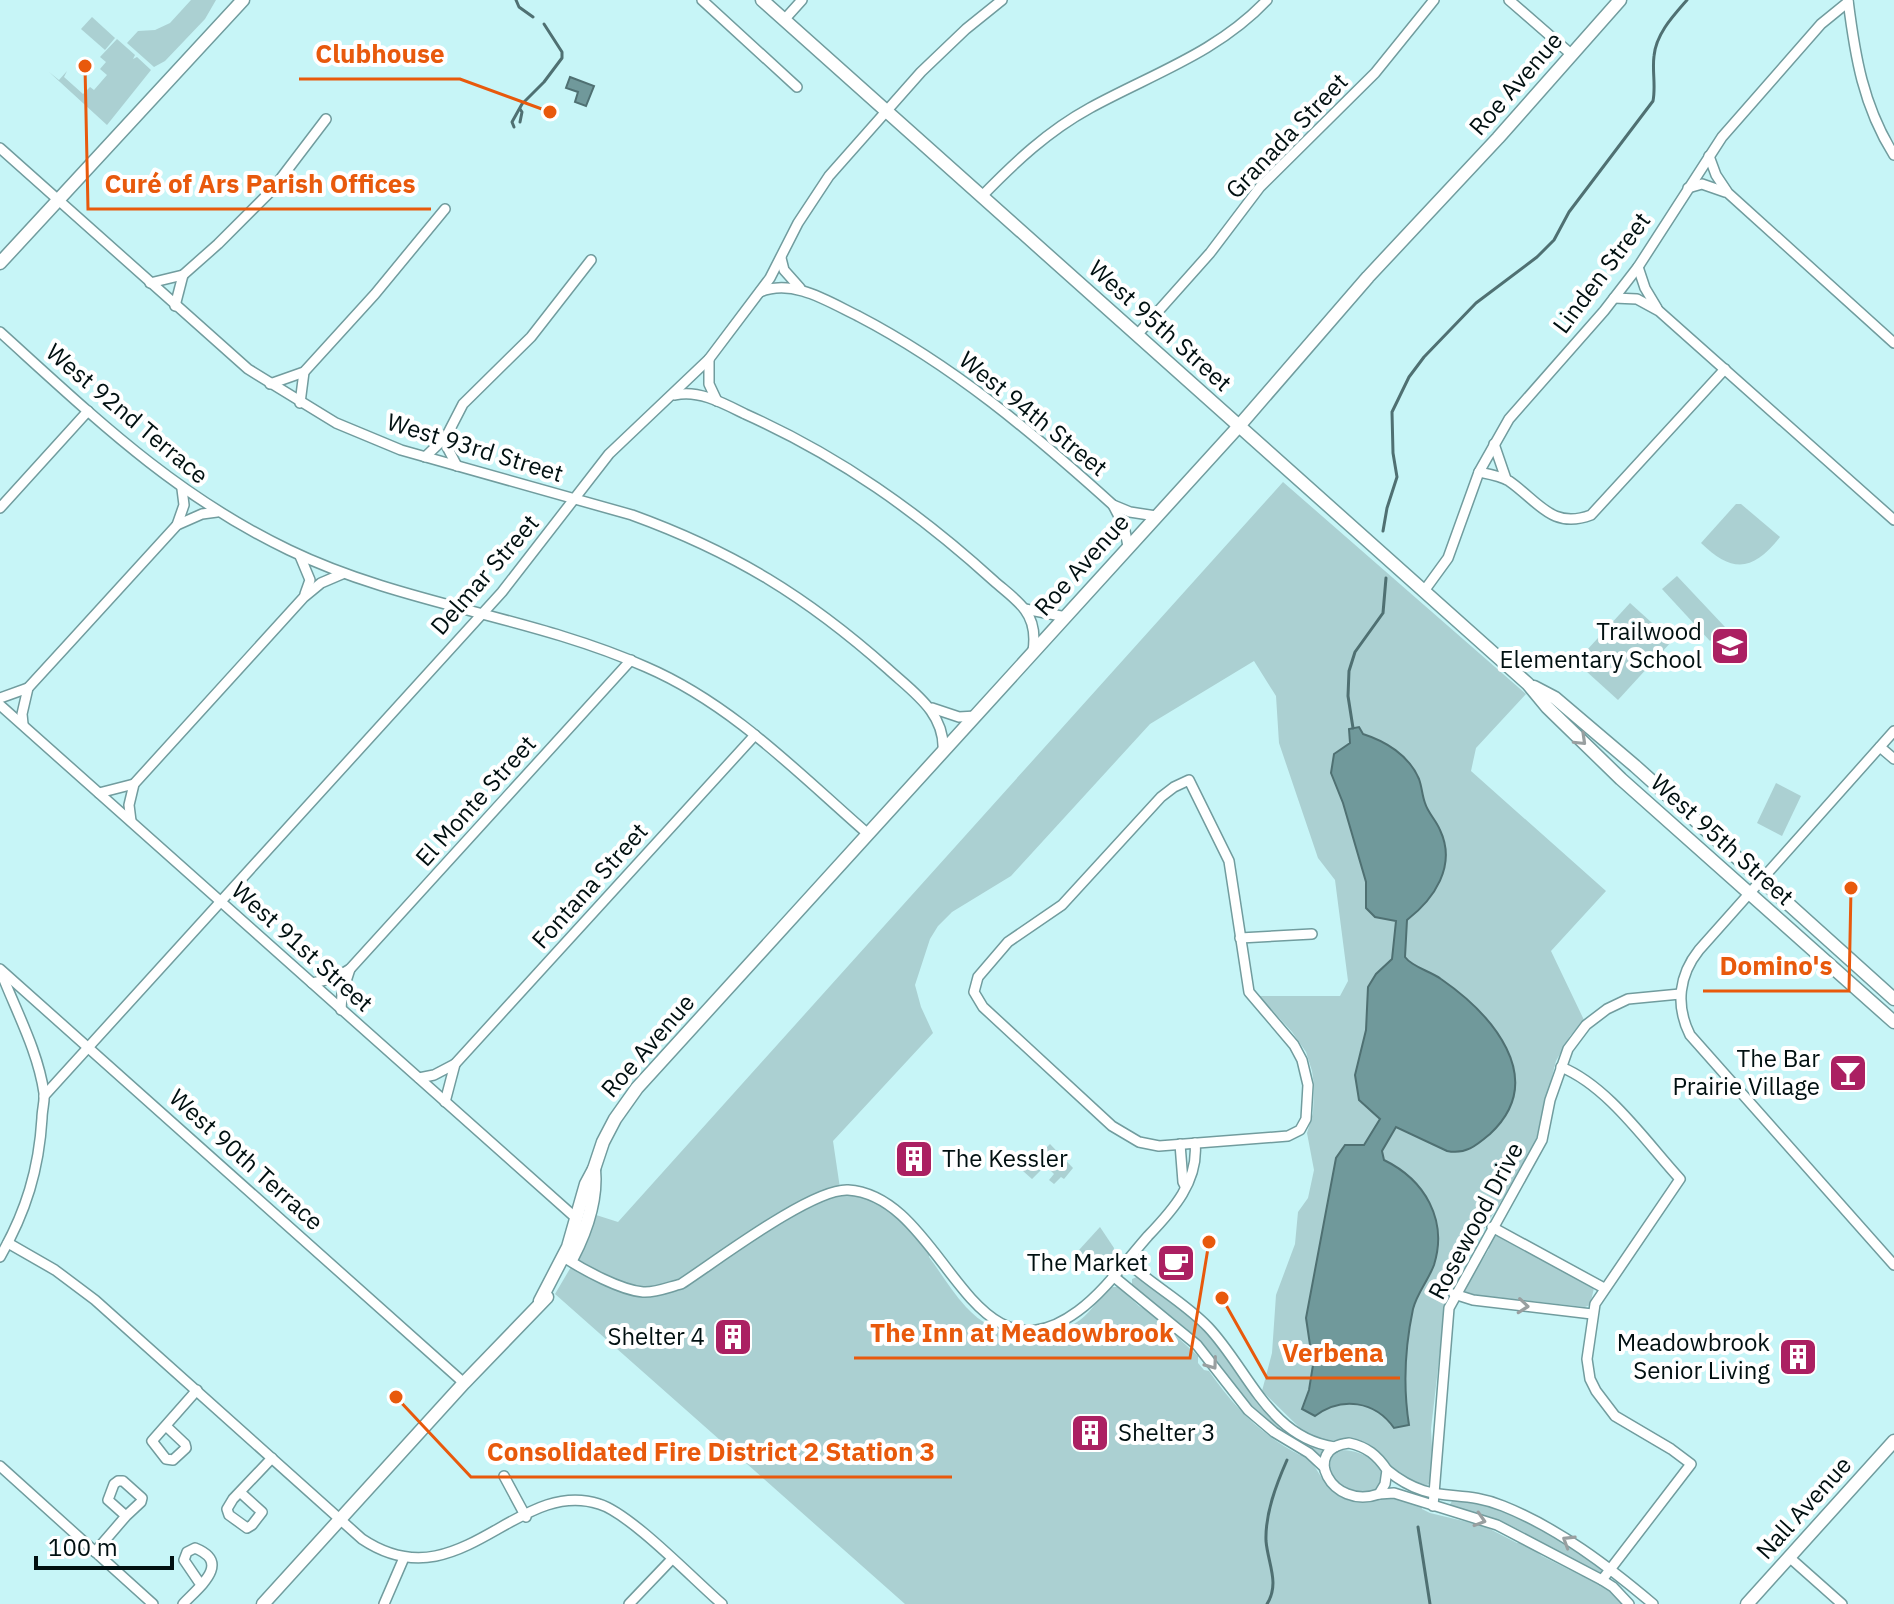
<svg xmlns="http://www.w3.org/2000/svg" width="1894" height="1604" viewBox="0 0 1894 1604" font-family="'IBM Plex Sans',sans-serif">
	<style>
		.green { fill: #abd0d2 }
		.water { fill: #70999b; stroke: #4f7072; stroke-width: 2 }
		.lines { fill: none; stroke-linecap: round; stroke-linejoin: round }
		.stream { stroke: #4f7072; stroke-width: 3 }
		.minor-casing { stroke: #719c9e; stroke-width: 12 }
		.major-casing { stroke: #719c9e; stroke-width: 15 }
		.minor { stroke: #fff; stroke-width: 9 }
		.major { stroke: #fff; stroke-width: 12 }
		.oneway { stroke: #999fa0 }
		.labels { text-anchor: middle; stroke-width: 8; stroke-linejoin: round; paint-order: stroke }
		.street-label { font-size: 24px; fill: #011011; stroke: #fff }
		.poi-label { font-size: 24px; fill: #011011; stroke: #fff; text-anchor: end }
		.leader { fill: none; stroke: #e8590c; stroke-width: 3 }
		.callout-dot { fill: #e8590c; stroke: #fff; stroke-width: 3 }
		.callout-label { font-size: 26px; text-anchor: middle; font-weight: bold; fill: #e8590c; stroke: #fff; stroke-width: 8; stroke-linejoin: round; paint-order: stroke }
	</style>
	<rect width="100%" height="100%" fill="#c7f5f7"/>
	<!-- green -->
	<g class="green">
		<path d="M191 0H216L205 19 165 61 154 67 127 43 138 31 155 30 170 23Z"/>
		<path d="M92 17 115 38 105 50 81 29Z"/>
		<path d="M117 39 135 55 133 59 137 57 151 70 107 125 49 72 59 80 67 71 64 77 83 94 90 87 94 90 107 75 100 69 106 62 100 57Z"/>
		<path d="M1283 482 1526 694 1476 748 1471 771 1606 891 1551 951 1584 1020 1570 1036 1556 1061 1534 1148 1477 1240 1446 1299 1431 1429 1433 1467 1429 1484 1421 1488 1395 1473 1380 1453 1368 1444 1356 1441 1324 1440 1307 1435 1262 1391 1272 1353 1276 1295 1295 1244 1298 1212 1308 1198 1314 1170 1307 1133 1313 1113 1314 1086 1312 1071 1306 1052 1292 1032 1259 996H1340L1348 981 1335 880 1318 858 1279 743 1276 696 1254 661 1150 724 1011 876 952 912 938 926 930 939 915 985 921 1007 933 1033 833 1141 841 1195C881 1195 905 1224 929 1252V1257C941 1273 952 1292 966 1307 996 1340 1044 1346 1080 1320 1093 1310 1098 1299 1108 1287H1118L1139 1306 1161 1318 1162 1323 1198 1356V1363L1204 1370 1209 1371C1233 1406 1261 1435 1300 1455L1303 1453C1317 1465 1321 1482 1335 1493 1353 1508 1370 1499 1390 1497 1400 1497 1411 1502 1421 1505L1422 1509 1430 1513 1484 1526 1517 1543 1523 1542 1542 1556 1582 1576 1587 1575 1608 1589 1622 1604H905L555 1294 581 1250 593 1214 618 1222Z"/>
		<path d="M1736 504H1741L1780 537C1753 571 1733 574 1701 543Z"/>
		<path d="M1677 576 1725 627 1710 641 1662 589Z"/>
		<path d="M1630 603 1672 641 1618 700 1576 662Z"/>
		<path d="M1776 783 1801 796 1782 836 1757 823Z"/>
		<path d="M1050 1144 1073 1168 1064 1179 1061 1177 1054 1184 1049 1180 1054 1174 1050 1170 1061 1163 1055 1158 1049 1169 1045 1166 1032 1179 1023 1171Z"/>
		<path d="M1100 1227 1114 1248 1113 1257 1106 1262 1082 1254 1079 1250Z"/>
		<path d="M1497 1235 1594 1288 1590 1305 1585 1307 1467 1294 1464 1289C1470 1276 1481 1263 1489 1249L1488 1244 1494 1236Z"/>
		<path d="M1139 1276C1165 1296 1193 1315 1214 1340 1249 1381 1269 1432 1325 1450L1321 1457 1277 1430 1247 1404 1187 1329 1132 1286V1279Z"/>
		<path d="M1340 1450C1360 1449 1393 1464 1379 1488 1356 1499 1326 1486 1329 1457Z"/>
		<path d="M1452 1501C1503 1499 1563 1537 1601 1569V1573L1489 1518 1449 1506Z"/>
	</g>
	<!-- water -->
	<g class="water">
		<path d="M570 77 594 86 586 106 575 102 578 92 566 88Z"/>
		<path d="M1359 727 1363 734C1385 741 1409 755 1419 779 1422 787 1422 795 1425 803 1428 813 1436 820 1440 830 1457 866 1434 899 1407 920L1405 957C1412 967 1430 971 1441 979 1490 1013 1550 1078 1490 1134 1477 1145 1466 1155 1447 1151L1396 1127 1382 1151 1384 1160C1425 1180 1448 1220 1434 1265 1428 1281 1417 1293 1413 1309 1405 1347 1403 1387 1409 1425L1394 1428C1375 1401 1342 1396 1315 1416L1302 1409 1309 1390 1313 1365 1306 1318 1336 1158 1345 1145H1364L1380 1119 1359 1100 1355 1075 1366 1030 1368 987 1376 974 1392 959 1396 921 1375 917 1366 908V882L1343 803 1331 773 1334 754 1350 743 1349 729Z"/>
	</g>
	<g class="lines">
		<!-- stream -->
		<g class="stream">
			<path d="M516 0 519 7 533 17"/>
			<path d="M520 109 522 112 520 122"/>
			<path d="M514 127 512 122 522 104 544 82 562 58V52L544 24"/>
			<path d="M1383 531 1387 508 1397 477 1393 453 1392 412 1409 377 1424 357 1476 303 1537 257 1554 240 1569 212 1653 101C1656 86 1652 71 1654 56 1656 34 1673 16 1687 0"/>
			<path d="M1353 728 1348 696 1349 671 1355 652 1383 613 1386 578"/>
			<path d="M1418 1527 1430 1604"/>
			<path d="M1267 1604C1280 1583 1268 1564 1266 1541 1265 1514 1276 1485 1287 1460"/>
		</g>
		<defs>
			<g id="minor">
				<path d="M702 0 797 87"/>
				<path d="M1509 0 1571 54"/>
				<path d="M1848 0C1855 56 1863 106 1894 155"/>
				<path d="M784 20 802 0"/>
				<path d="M0 148 248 369 336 423 401 450 632 515C734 552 807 597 888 669 913 692 946 713 943 752"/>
				<path d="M1709 156 1716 175 1728 193 1894 343"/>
				<path d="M1688 188 1702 184 1725 192"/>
				<path d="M982 196C1015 162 1048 131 1090 108 1152 74 1217 53 1267 0"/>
				<path d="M781 258 784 270 800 288"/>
				<path d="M1638 267 1645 288 1657 308"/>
				<path d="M150 283 183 275 218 244 272 190 326 119"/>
				<path d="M760 292C793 278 829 302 858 316 954 366 1033 433 1113 505L1130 512 1156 516"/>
				<path d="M1614 298 1637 299 1659 311 1894 520"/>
				<path d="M175 306 183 275"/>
				<path d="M0 332C94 417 174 495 289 550 403 605 532 616 646 667 732 704 798 773 868 834"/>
				<path d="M1137 335 1210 253 1260 187 1375 73 1434 0"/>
				<path d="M709 359V384L717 401"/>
				<path d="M270 384 304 372 375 294 445 209"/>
				<path d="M675 395C698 389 725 404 745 414 839 456 918 512 994 581 1004 590 1017 599 1025 610 1034 622 1035 638 1033 651"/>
				<path d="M300 403 304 372"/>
				<path d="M446 437 447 447 457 466"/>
				<path d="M1494 444 1506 479"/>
				<path d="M425 457 446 437 463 404 531 337 591 260"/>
				<path d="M1479 472C1489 474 1501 476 1509 481 1538 501 1552 530 1591 515L1725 369"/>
				<path d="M1113 505 1124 526 1128 546"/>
				<path d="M0 508 88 411"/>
				<path d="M177 525 184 505 182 489"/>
				<path d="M300 556 310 580 305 594"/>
				<path d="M1424 591 1448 558 1479 472 1509 419 1604 311 1638 267 1722 137 1821 24 1848 2"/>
				<path d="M1025 609 1066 617"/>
				<path d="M0 698 28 688"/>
				<path d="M0 705 577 1219"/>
				<path d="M932 708 959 717 976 716"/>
				<path d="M23 724 22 714 28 688 72 640 177 525 202 514 217 512"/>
				<path d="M1894 731 1699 950C1679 975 1675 1005 1690 1035L1894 1265"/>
				<path d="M1880 747 1894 759"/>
				<path d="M1189 780 1229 861 1249 992 1294 1045 1302 1060 1308 1085 1306 1119 1300 1130 1288 1136 1159 1146 1139 1142 1112 1126 983 1007 974 992 978 977 1008 942 1062 905 1161 797 1174 787Z"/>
				<path d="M99 793 134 784"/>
				<path d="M131 821 129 805 134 784 304 597 321 583 342 574"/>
				<path d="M1240 938 1312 934"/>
				<path d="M0 969 464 1383"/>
				<path d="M312 983 335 978 350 969 631 660"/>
				<path d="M341 1010 342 994 350 969"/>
				<path d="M1561 1067C1608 1086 1646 1142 1680 1179L1595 1304 1587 1359 1590 1379 1596 1391 1615 1416 1671 1449 1691 1464 1602 1580"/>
				<path d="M419 1078 434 1075 455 1064 755 735"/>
				<path d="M44 1096 502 592 609 454 709 359 770 278 798 223 829 176 921 72 966 29 1002 0"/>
				<path d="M445 1102 455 1064"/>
				<path d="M1180 1144 1183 1182 1185 1186"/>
				<path d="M1492 1227 1604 1288"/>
				<path d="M8 1243 55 1270 95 1300 362 1539C459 1604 516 1477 599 1504 630 1513 694 1580 722 1604"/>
				<path d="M0 1257C26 1212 39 1169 42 1118 42 1110 45 1101 44 1093 38 1051 16 1011 1 972"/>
				<path d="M565 1258C584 1270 620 1290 643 1292 655 1293 669 1287 681 1284 715 1262 812 1188 848 1190 945 1196 968 1392 1078 1311 1104 1292 1126 1261 1148 1236 1173 1210 1199 1181 1195 1143"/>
				<path d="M1126 1261C1152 1285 1184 1302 1208 1327 1248 1369 1269 1438 1335 1447"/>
				<path d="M1113 1276 1197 1345 1248 1410 1274 1432 1309 1453 1324 1467"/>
				<path d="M1454 1294 1473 1300 1592 1314"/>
				<path d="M167 1427 185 1444 186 1448 173 1460 166 1459 152 1441 197 1390"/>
				<path d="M1349 1443C1367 1447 1377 1455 1387 1470L1385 1484 1379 1494C1331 1511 1300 1448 1349 1443Z"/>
				<path d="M0 1466 153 1604"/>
				<path d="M1387 1470C1432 1507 1457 1487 1503 1506 1558 1528 1608 1566 1653 1604"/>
				<path d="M504 1476 526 1517"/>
				<path d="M241 1493 262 1512 252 1525 247 1528 229 1515 227 1509 233 1499 272 1458"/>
				<path d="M1379 1494 1394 1493 1497 1525 1602 1580 1613 1587 1629 1604"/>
				<path d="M1433 1506 1449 1308 1542 1140 1550 1100 1568 1049 1586 1025 1607 1009 1628 999 1680 994"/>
				<path d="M95 1552 126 1516 141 1502 142 1498 123 1481H118L114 1484 108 1500 126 1516"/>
				<path d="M1789 1557 1842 1604"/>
				<path d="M183 1604C199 1587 232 1563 195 1548L187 1552 184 1560 201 1585"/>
				<path d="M384 1604 403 1560"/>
				<path d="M629 1604 672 1559"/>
			</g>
			<g id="major">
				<path d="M762 0 1528 684 1547 707 1621 779 1894 1022"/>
				<path d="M0 263 243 0"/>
				<path d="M1534 687 1555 698 1635 766 1894 999"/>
				<path d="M572 1258C586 1231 597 1200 594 1169"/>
				<path d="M540 1301 568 1247 586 1184 594 1169 603 1142 615 1119 637 1088 1239 426 1368 277 1498 138 1620 0"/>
				<path d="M263 1604 464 1383 547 1297"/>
				<path d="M1747 1604 1894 1441"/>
			</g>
		</defs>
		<!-- minor casing -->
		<use href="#minor" class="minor-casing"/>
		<!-- major casing -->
		<use href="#major" class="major-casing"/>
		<!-- minor -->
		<use href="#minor" class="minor"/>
		<!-- major -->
		<use href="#major" class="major"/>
	</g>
	<!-- one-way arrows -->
	<defs><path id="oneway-chevron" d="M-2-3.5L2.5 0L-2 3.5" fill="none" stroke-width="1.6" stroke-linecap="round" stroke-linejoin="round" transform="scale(2)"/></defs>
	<g class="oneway">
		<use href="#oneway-chevron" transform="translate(1581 740) rotate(44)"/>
		<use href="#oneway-chevron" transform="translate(1523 1306) rotate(6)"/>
		<use href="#oneway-chevron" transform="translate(1212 1364) rotate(54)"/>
		<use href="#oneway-chevron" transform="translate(1480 1520) rotate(17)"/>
		<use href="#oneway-chevron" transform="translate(1568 1541) rotate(-148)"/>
	</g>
	<!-- icons -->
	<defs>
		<symbol id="school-square" viewBox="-11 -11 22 22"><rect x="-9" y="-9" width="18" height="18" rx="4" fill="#ab2062" stroke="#fff"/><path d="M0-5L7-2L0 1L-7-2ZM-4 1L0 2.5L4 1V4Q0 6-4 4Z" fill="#fff"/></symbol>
		<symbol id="bar-square" viewBox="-11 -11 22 22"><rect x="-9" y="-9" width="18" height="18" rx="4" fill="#ab2062" stroke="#fff"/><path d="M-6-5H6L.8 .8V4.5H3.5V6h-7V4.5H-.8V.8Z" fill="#fff"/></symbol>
		<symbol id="building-square" viewBox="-11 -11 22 22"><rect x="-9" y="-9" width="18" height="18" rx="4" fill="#ab2062" stroke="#fff"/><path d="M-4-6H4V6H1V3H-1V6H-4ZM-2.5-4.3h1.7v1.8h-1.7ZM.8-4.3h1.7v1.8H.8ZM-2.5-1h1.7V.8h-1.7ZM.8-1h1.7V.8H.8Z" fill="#fff"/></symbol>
		<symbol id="cafe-square" viewBox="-11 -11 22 22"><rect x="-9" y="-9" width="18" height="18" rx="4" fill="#ab2062" stroke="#fff"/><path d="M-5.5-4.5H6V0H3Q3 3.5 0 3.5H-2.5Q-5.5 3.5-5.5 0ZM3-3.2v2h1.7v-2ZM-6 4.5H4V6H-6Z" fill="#fff"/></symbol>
	</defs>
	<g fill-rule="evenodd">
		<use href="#school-square" x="1708" y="624" width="44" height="44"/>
		<use href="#bar-square" x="1826" y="1051" width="44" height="44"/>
		<use href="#building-square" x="892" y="1137" width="44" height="44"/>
		<use href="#cafe-square" x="1154" y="1241" width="44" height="44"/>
		<use href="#building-square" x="711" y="1315" width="44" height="44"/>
		<use href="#building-square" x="1776" y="1335" width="44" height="44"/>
		<use href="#building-square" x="1068" y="1411" width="44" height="44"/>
	</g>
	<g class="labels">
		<!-- street labels -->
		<g class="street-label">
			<text transform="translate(1516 84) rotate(-49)" y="8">Roe Avenue</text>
			<text transform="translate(1287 136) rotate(-46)" y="8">Granada Street</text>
			<text transform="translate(1602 273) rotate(-53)" y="8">Linden Street</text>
			<text transform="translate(1160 326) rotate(42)" y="8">West 95th Street</text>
			<text transform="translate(127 414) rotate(40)" y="8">West 92nd Terrace</text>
			<text transform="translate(1033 414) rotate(39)" y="8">West 94th Street</text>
			<text transform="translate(475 448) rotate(17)" y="8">West 93rd Street</text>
			<text transform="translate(1082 565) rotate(-48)" y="8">Roe Avenue</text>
			<text transform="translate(485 575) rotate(-49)" y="8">Delmar Street</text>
			<text transform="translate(476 801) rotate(-48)" y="8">El Monte Street</text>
			<text transform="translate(1722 840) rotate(42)" y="8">West 95th Street</text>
			<text transform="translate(590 886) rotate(-48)" y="8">Fontana Street</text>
			<text transform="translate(302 947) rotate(42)" y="8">West 91st Street</text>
			<text transform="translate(648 1046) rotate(-49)" y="8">Roe Avenue</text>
			<text transform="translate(246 1160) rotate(42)" y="8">West 90th Terrace</text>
			<text transform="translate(1476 1221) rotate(-62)" y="8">Rosewood Drive</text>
			<text transform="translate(1804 1508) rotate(-48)" y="8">Nall Avenue</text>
		</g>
		<!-- poi labels -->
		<g class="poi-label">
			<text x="1702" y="640">Trailwood<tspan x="1702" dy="28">Elementary School</tspan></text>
			<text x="1820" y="1067">The Bar<tspan x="1820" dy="28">Prairie Village</tspan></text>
			<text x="942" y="1167" text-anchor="start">The Kessler</text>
			<text x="1148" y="1271">The Market</text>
			<text x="705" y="1345">Shelter 4</text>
			<text x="1770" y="1351">Meadowbrook<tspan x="1770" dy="28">Senior Living</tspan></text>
			<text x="1118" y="1441" text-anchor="start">Shelter 3</text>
		</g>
	</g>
	<!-- callouts -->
	<path class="leader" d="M550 112L460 79H299M85 66L88 209H431M1851 888L1849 991H1703M1209 1242L1190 1358H854M1222 1298L1267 1378H1400M396 1397L471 1477H952"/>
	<g class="callout-dot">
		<circle cx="550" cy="112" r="8"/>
		<circle cx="85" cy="66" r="8"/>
		<circle cx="1851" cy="888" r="8"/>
		<circle cx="1209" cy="1242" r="8"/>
		<circle cx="1222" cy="1298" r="8"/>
		<circle cx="396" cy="1397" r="8"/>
	</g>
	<g class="callout-label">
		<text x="380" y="63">Clubhouse</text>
		<text x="260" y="193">Curé of Ars Parish Offices</text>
		<text x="1776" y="975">Domino's</text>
		<text x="1022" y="1342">The Inn at Meadowbrook</text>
		<text x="1333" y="1362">Verbena</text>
		<text x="711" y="1461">Consolidated Fire District 2 Station 3</text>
	</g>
	<!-- scale -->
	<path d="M36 1556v12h136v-12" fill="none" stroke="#011011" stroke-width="4"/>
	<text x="48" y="1556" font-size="24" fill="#011011" stroke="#ffffff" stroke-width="6" paint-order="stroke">100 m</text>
</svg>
